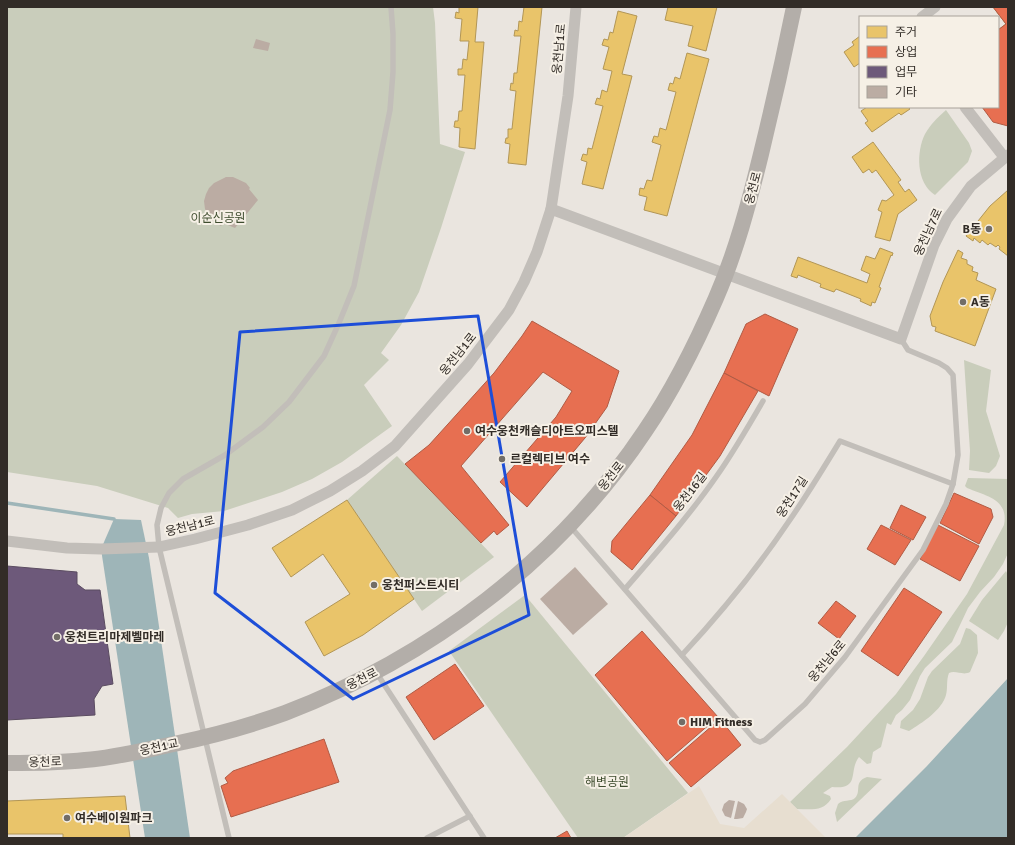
<svg xmlns="http://www.w3.org/2000/svg" width="1015" height="845" viewBox="0 0 1015 845" font-family="Signika,'Noto Sans KR',sans-serif">
	<style>
		.green { fill: #c9cdbb }
		.plaza { fill: #e7ded0 }
		.water { fill: #9eb5b8 }
		.homes { fill: #e9c46a; stroke: #b29656 }
		.shops { fill: #e76f51; stroke: #b15b44 }
		.offices { fill: #6d597a; stroke: #5b4c61 }
		.lines { fill: none; stroke-linecap: round; stroke-linejoin: round }
		.stream { stroke: #9eb5b8; stroke-width: 3.5 }
		.building { fill: #bbaca3 }
		.lane { stroke: #c2beb9; stroke-width: 5.5 }
		.street { stroke: #c2beb9; stroke-width: 11 }
		.secondary { stroke: #b3aea9; stroke-width: 16 }
		.marked { fill: none; stroke: #1d4ed8; stroke-width: 3; stroke-linejoin: round }
		.poi-dot { fill: #726d67; stroke: #f6f0e6; stroke-width: 1.5 }
		.labels { text-anchor: middle; stroke-width: 4; stroke-linejoin: round; paint-order: stroke }
		.street-label { font-size: 12px; fill: #322c27; stroke: #f6f0e6 }
		.park-label { font-size: 12px; fill: #3f4d2f; stroke: #f6f0e6 }
		.poi-label { font-size: 12px; font-weight: bold; fill: #322c27; stroke: #f6f0e6; text-anchor: start }
	</style>
	<rect width="100%" height="100%" fill="#eae5df"/>
	<!-- green -->
	<g class="green">
		<path d="M7 7H433L435 23 440 144 465 152 441 228 419 292 401 325 381 353 389 360 364 385 392 426 342 462 312 479 282 492 224 511 192 514 178 518 168 508 97 486 7 472Z"/>
		<path d="M946 110 969 143 972 151 968 162 935 195C916 183 916 152 925 134 930 125 938 117 946 110Z"/>
		<path d="M964 360 991 370 986 411 1000 456 996 466 989 473 969 470 970 451Z"/>
		<path d="M397 456 494 557 422 611 347 500Z"/>
		<path d="M968 478 1008 479V553L1003 564 994 577 980 592 968 608 952 642 925 668 920 676 910 700 902 710 896 715 891 725 887 723 881 747 873 752 871 763 867 764 859 757C848 771 861 790 832 787L823 793 830 796 831 799C823 812 810 809 797 809L790 802 847 747 896 694 924 656 967 594 1004 525C1009 499 986 496 967 488L965 486Z"/>
		<path d="M1006 571 1008 575V622L1004 631 998 640 969 621 982 600Z"/>
		<path d="M525 595 688 793 623 838H578L449 651Z"/>
		<path d="M966 628 970 629 977 635 978 653 970 672C963 676 956 670 949 673 946 680 948 688 946 695 942 710 922 723 909 731L900 728 901 721 913 710 920 699 928 677 932 671 960 644Z"/>
		<path d="M867 777 882 779 837 822 835 813 838 804C843 799 851 802 855 798 862 791 853 782 867 777Z"/>
	</g>
	<!-- plaza -->
	<path class="plaza" d="M699 786 720 824 744 828 782 794 826 838H623Z"/>
	<!-- water -->
	<g class="water">
		<path d="M114 519 141 520 149 558 190 838H145L101 549Z"/>
		<path d="M1008 678V838H855L927 766Z"/>
	</g>
	<!-- homes -->
	<g class="homes">
		<path d="M459 7H478L475 42H484L475 149 459 147 460 128 454 127 455 121H458L459 111H462L465 75H458V69H462L463 59 467 60 469 41H460L462 19 455 18 456 12 459 13Z"/>
		<path d="M524 7H542L526 165 508 163 510 144 505 143 506 138H508V129H512L516 91 510 90 511 83 513 84 514 73H517L521 36H514L515 30 518 31 519 21 522 22Z"/>
		<path d="M668 7H717L706 51 688 46 693 26 665 20Z"/>
		<path d="M993 7H1008V50L998 57V30L1006 24Z"/>
		<path d="M618 11 637 16 622 74 632 76 603 189 582 184 587 162 581 160 583 154 587 155 588 148 592 149 603 106 595 104 597 98 600 99 602 90 607 92 612 71 603 69 609 47 602 45 604 39 608 40 610 32 613 33Z"/>
		<path d="M860 36V63L854 67 844 52 854 45 852 42Z"/>
		<path d="M687 53 709 59 667 216 644 210 647 197 639 195 640 188 644 189 647 180 652 181 661 145 652 142 654 136 658 137 660 128 666 130 676 92 668 90 670 83 673 84 675 77 680 79Z"/>
		<path d="M867 107H908L910 109 901 115 899 113 872 132 865 123 868 121 861 111Z"/>
		<path d="M873 142 901 180 898 182 905 192 909 189 917 200 898 214 890 241 875 237 882 212 878 210 882 200 886 201 894 195 876 170 872 173 869 169 863 173 852 157Z"/>
		<path d="M1008 190V256L999 249 1000 247 998 245 996 247 990 243 988 245 982 240 980 243 974 238 973 241 966 236 990 206Z"/>
		<path d="M880 248 893 253 892 256 891 255 879 287 881 288 875 303 872 302 871 306 860 301 861 299 836 289 834 292 820 287 821 284 798 275 797 278 791 276 798 257 867 283 870 274 861 270 866 256 875 259Z"/>
		<path d="M958 250 963 253 961 258 967 260V264L973 267 972 271 978 273 976 280 996 289 975 346 935 331 936 327 932 326 930 316 943 282Z"/>
		<path d="M347 500 414 599 363 635 324 656 305 622 350 594 323 554 291 577 272 548Z"/>
		<path d="M125 796 130 838H63V834H7V801Z"/>
	</g>
	<!-- shops -->
	<g class="shops">
		<path d="M993 7H1008V126L993 122 982 107H998V30L1006 24Z"/>
		<path d="M765 314 798 329 769 396 724 373 746 324Z"/>
		<path d="M532 321 619 371 607 407 585 438 527 507 500 482 556 417 572 391 543 372 461 466 509 525 497 535 494 531 481 543 405 464 429 445 448 424 494 373 522 336Z"/>
		<path d="M724 373 758 391 720 456 676 516 650 495 692 435Z"/>
		<path d="M954 493 991 509 993 517 979 544 940 523Z"/>
		<path d="M650 495 676 516 632 570 611 552 612 541Z"/>
		<path d="M901 505 926 517 913 540 890 528Z"/>
		<path d="M881 525 911 540 895 565 867 549Z"/>
		<path d="M938 525 979 546 960 581 920 559Z"/>
		<path d="M904 588 942 612 898 676 861 651Z"/>
		<path d="M836 601 856 616 839 639 818 623Z"/>
		<path d="M642 631 718 717 667 761 595 675Z"/>
		<path d="M455 664 484 706 434 740 406 697Z"/>
		<path d="M720 719 741 745 691 787 669 763Z"/>
		<path d="M324 739 339 782 231 817 221 786 228 783 225 778 233 771Z"/>
		<path d="M567 831 571 838H555Z"/>
	</g>
	<!-- offices -->
	<path class="offices" d="M7 566 77 572V584L85 590H100L113 684 102 686 94 699 95 715 7 720Z"/>
	<g class="lines">
		<!-- stream -->
		<path class="stream" d="M7 503 114 519"/>
	</g>
	<!-- building -->
	<g class="building">
		<path d="M256 39 270 43 268 51 253 48Z"/>
		<path d="M226 177H233L246 183 250 188 249 189 258 200 235 228 223 223 221 226 214 222 209 216 205 209 204 201 206 194 209 188 214 183Z"/>
		<path d="M575 567 608 604 573 635 540 599Z"/>
		<path d="M729 800 735 801 731 818 725 816 722 810 724 804Z"/>
		<path d="M738 801 744 804 747 809 746 812 743 818 737 819H734Z"/>
	</g>
	<g class="lines">
		<!-- lane -->
		<g class="lane">
			<path d="M570 526 755 740 760 742 765 740 805 704 845 657 923 550 946 504 953 484 958 455 953 375 947 368 939 363 908 350 901 339"/>
			<path d="M625 589C656 553 689 516 716 477 733 453 748 427 763 401"/>
			<path d="M682 655C720 614 756 570 787 524 806 497 823 469 840 441L953 484"/>
			<path d="M376 672 484 838"/>
			<path d="M229 838 159 547 157 525 161 508 169 493 183 479 225 455 263 427 289 402 324 356 339 323 354 286 390 110 393 72V34L391 7"/>
			<path d="M427 838 470 816"/>
		</g>
		<!-- street -->
		<g class="street">
			<path d="M922 17 935 7"/>
			<path d="M965 107 1004 157"/>
			<path d="M551 209 901 339 934 245 947 219 971 186 1008 155"/>
			<path d="M7 541 67 548 101 549 159 547 195 539 248 525 292 510 330 491 362 471 395 446 468 364 509 310 524 282 537 252 551 209 568 96 576 7"/>
		</g>
		<!-- secondary -->
		<path class="secondary" d="M7 763C33 763 59 763 85 760 115 758 145 750 174 744 212 736 249 726 285 713 429 658 559 560 645 431 673 390 696 344 716 298 736 252 749 203 761 154 773 105 784 56 794 7"/>
	</g>
	<!-- marked area -->
	<path class="marked" d="M478 316 529 615 353 699 215 593 240 332Z"/>
	<!-- markers -->
	<g class="poi-dot">
		<circle cx="989" cy="229" r="4"/>
		<circle cx="963" cy="302" r="4"/>
		<circle cx="467" cy="431" r="4"/>
		<circle cx="502" cy="459" r="4"/>
		<circle cx="374" cy="585" r="4"/>
		<circle cx="57" cy="637" r="4"/>
		<circle cx="682" cy="722" r="4"/>
		<circle cx="67" cy="818" r="4"/>
	</g>
	<g class="labels">
		<!-- street labels -->
		<g class="street-label">
			<text transform="translate(559 49) rotate(-85)" y="4">웅천남1로</text>
			<text transform="translate(753 188) rotate(-75)" y="4">웅천로</text>
			<text transform="translate(928 232) rotate(-65)" y="4">웅천남7로</text>
			<text transform="translate(458 354) rotate(-51)" y="4">웅천남1로</text>
			<text transform="translate(611 476) rotate(-51)" y="4">웅천로</text>
			<text transform="translate(690 492) rotate(-52)" y="4">웅천16길</text>
			<text transform="translate(792 497) rotate(-57)" y="4">웅천17길</text>
			<text transform="translate(190 526) rotate(-14)" y="4">웅천남1로</text>
			<text transform="translate(827 661) rotate(-50)" y="4">웅천남6로</text>
			<text transform="translate(362 679) rotate(-27)" y="4">웅천로</text>
			<text transform="translate(159 747) rotate(-12)" y="4">웅천1교</text>
			<text transform="translate(45 762) rotate(-2)" y="4">웅천로</text>
		</g>
		<!-- park labels -->
		<g class="park-label">
			<text x="218" y="222">이순신공원</text>
			<text x="607" y="786">해변공원</text>
		</g>
		<!-- poi labels -->
		<g class="poi-label">
			<text x="981" y="233" text-anchor="end">B동</text>
			<text x="971" y="306">A동</text>
			<text x="475" y="435">여수웅천캐슬디아트오피스텔</text>
			<text x="510" y="463">르컬렉티브 여수</text>
			<text x="382" y="589">웅천퍼스트시티</text>
			<text x="65" y="641">웅천트리마제벨마레</text>
			<text x="690" y="726">HIM Fitness</text>
			<text x="75" y="822">여수베이원파크</text>
		</g>
	</g>
	<!-- border -->
	<rect width="1015" height="845" fill="none" stroke="#322c27" stroke-width="16"/>
	<!-- legend -->
	<rect x="859" y="16" width="140" height="92" fill="#f6f0e6" stroke="#a8a29a"/>
	<rect x="867" y="26" width="20" height="12" fill="#e9c46a" stroke="#a8a29a"/>
	<text x="895" y="36" font-size="12" fill="#322c27">주거</text>
	<rect x="867" y="46" width="20" height="12" fill="#e76f51" stroke="#a8a29a"/>
	<text x="895" y="56" font-size="12" fill="#322c27">상업</text>
	<rect x="867" y="66" width="20" height="12" fill="#6d597a" stroke="#a8a29a"/>
	<text x="895" y="76" font-size="12" fill="#322c27">업무</text>
	<rect x="867" y="86" width="20" height="12" fill="#bbaca3" stroke="#a8a29a"/>
	<text x="895" y="96" font-size="12" fill="#322c27">기타</text>
</svg>
